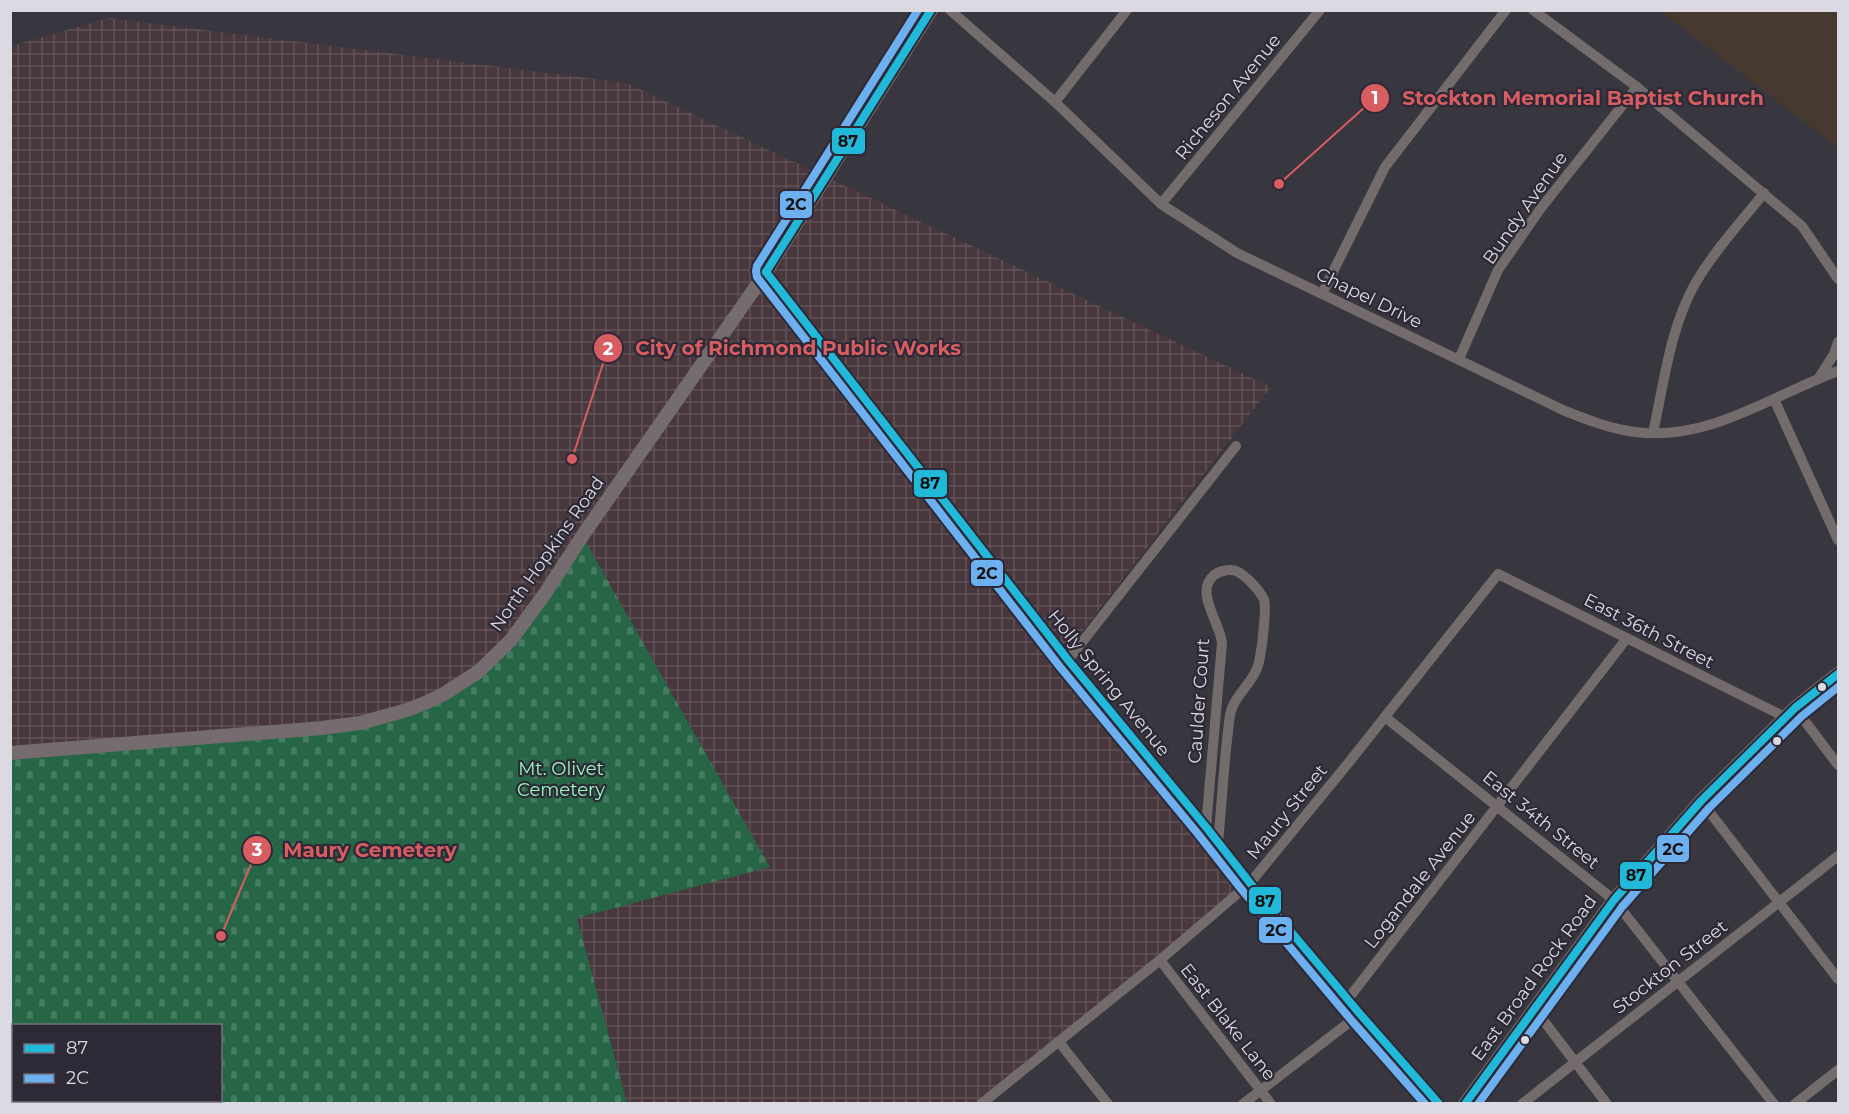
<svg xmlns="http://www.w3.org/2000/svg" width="1849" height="1114" viewBox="0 0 1849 1114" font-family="Montserrat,sans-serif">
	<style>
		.industrial { fill: url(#industrial-grid) }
		.medical { fill: #47392f }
		.cemetery { fill: url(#cemetery-stones); fill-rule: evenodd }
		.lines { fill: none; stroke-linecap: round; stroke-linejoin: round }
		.minor { stroke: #746b6c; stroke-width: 10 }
		.major { stroke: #746c6e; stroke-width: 14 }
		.bus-1-casing { stroke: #2d2937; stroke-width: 12 }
		.bus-2-casing { stroke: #2d2937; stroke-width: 12 }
		.bus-1 { stroke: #20b9da; stroke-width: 8 }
		.bus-2 { stroke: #6db0f0; stroke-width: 8 }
		.bus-dot { fill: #dbd9e2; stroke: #2d2937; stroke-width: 2 }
		.labels { text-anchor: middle; stroke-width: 4.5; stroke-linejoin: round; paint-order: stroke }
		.street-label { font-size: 18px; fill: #dbd9e2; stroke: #2d2937 }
		.park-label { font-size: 18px; fill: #95fbbf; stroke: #2d2937 }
		.leader { fill: none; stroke: #d85d60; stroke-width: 2 }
		.callout-dot { fill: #d85d60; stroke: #2d2937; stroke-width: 2 }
		.mark-label { font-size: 18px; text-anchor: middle; font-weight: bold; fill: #fff }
		.callout-label { font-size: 20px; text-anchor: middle; font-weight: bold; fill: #d85d60; stroke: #2d2937; stroke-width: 4.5; stroke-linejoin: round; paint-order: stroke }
		.line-badge { stroke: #2d2937; stroke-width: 2 }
		.pale-badge-label { font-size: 16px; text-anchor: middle; font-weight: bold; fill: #111 }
	</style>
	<defs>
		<pattern id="industrial-grid" width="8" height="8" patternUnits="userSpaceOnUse" patternTransform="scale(1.5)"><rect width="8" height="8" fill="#48373c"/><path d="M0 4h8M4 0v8" fill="none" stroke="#625358"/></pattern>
		<pattern id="cemetery-stones" width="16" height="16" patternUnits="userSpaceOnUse" patternTransform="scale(1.5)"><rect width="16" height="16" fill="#266646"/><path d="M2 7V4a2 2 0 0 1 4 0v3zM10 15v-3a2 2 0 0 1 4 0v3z" fill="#457b60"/></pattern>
	</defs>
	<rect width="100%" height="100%" fill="#38363e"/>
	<!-- industrial -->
	<path class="industrial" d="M109 18 627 83 1271 387 1064 655 1252 882 979 1103H627L577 918 769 867 536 603 480 669 440 692 355 722 11 758V46Z"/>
	<!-- medical -->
	<path class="medical" d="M1660 11H1838V148Z"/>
	<!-- cemetery -->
	<path class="cemetery" d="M583 537 770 867 577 918 627 1103 11 1104V758L242 736 399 710 480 669 510 637ZM14 1026H220V1100H14Z"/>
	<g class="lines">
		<!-- minor -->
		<g class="minor">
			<path d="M950 10 1055 102 1161 204 1237 253 1565 411C1588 420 1611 429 1635 432 1708 442 1773 395 1838 371"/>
			<path d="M1533 10 1637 87 1802 226 1838 279"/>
			<path d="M1055 102 1127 10"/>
			<path d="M1161 204 1320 10"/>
			<path d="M766 272 1068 660 1206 827 1250 883 1360 1014 1439 1104"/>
			<path d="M1322 294 1385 167 1506 10"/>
			<path d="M1459 359 1498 270 1541 208 1637 87"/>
			<path d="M1819 378 1834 354 1838 342"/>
			<path d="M1774 399 1838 540"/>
			<path d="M1653 433C1664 383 1670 327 1696 282 1715 250 1741 222 1764 193"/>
			<path d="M1068 660 1236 446"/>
			<path d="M1795 708 1838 765"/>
			<path d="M1385 717 1614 900 1774 1104"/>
			<path d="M1701 801 1838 979"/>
			<path d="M1206 827 1222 643C1220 622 1194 592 1214 575 1221 570 1233 568 1240 573 1248 578 1261 592 1264 600 1267 608 1261 660 1257 668 1251 685 1233 697 1230 715 1224 758 1222 801 1218 843"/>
			<path d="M1160 960 1271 1104"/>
			<path d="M1348 999 1627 638"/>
			<path d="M1534 1008 1607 1104"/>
			<path d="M1059 1042 1108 1104"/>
			<path d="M981 1104 1160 960 1250 883 1350 761 1498 574 1785 717"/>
			<path d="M1243 1104 1360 1014"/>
			<path d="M1522 1104 1838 856"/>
			<path d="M1795 1104 1838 1070"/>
		</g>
		<!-- major -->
		<g class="major">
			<path d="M10 753 322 728 360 723 407 710 425 703 444 694 478 672 511 640 544 595 585 532 762 278 931 10"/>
			<path d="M1465 1104 1614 900 1701 801 1795 708 1838 674"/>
		</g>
		<defs>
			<g id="bus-1">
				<path d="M766 272 1068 660 1206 827 1250 883 1360 1014 1439 1104"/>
				<path d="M766 272 931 10"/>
				<path d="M1465 1104 1614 900 1701 801 1795 708 1838 674"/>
			</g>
			<g id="bus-2">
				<path d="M918 10 757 266 756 271 757 277 1060 667 1198 834 1242 890 1352 1021 1425 1104"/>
				<path d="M1478 1104 1622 907 1709 808 1802 716 1838 687"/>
			</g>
		</defs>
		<!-- bus-1 casing -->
		<use href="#bus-1" class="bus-1-casing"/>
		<!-- bus-2 casing -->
		<use href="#bus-2" class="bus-2-casing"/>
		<!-- bus-1 -->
		<use href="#bus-1" class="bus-1"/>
		<!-- bus-2 -->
		<use href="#bus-2" class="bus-2"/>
	</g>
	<!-- markers -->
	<g class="bus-dot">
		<circle cx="1822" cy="687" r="5"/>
		<circle cx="1777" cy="741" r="5"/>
		<circle cx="1525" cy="1040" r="5"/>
	</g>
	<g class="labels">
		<!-- street labels -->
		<g class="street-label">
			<text transform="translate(1228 97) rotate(-51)" y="6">Richeson Avenue</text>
			<text transform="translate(1525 208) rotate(-55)" y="6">Bundy Avenue</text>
			<text transform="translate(1369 298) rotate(26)" y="6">Chapel Drive</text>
			<text transform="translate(547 554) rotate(-55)" y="6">North Hopkins Road</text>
			<text transform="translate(1649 631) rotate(27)" y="6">East 36th Street</text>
			<text transform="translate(1109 683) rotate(51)" y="6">Holly Spring Avenue</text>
			<text transform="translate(1199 701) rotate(-86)" y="6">Caulder Court</text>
			<text transform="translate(1287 812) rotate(-51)" y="6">Maury Street</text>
			<text transform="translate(1541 820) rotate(39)" y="6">East 34th Street</text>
			<text transform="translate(1420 880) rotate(-52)" y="6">Logandale Avenue</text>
			<text transform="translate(1670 967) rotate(-38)" y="6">Stockton Street</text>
			<text transform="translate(1534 978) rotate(-54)" y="6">East Broad Rock Road</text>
			<text transform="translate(1228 1022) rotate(52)" y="6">East Blake Lane</text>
		</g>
		<!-- park labels -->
		<g class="park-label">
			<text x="561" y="775">Mt. Olivet<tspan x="561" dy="21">Cemetery</tspan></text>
		</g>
	</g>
	<!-- callouts -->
	<path class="leader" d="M1279 184L1375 98M572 459L608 348M221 936L257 850"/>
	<g class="callout-dot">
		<circle cx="1279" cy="184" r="6"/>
		<circle cx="572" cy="459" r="6"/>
		<circle cx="221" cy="936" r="6"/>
		<circle cx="1375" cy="98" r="15"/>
		<circle cx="608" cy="348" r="15"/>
		<circle cx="257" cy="850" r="15"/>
	</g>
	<g class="mark-label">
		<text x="1375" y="104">1</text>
		<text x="608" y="355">2</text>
		<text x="257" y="856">3</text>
	</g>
	<g class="callout-label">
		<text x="1583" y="105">Stockton Memorial Baptist Church</text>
		<text x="798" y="355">City of Richmond Public Works</text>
		<text x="370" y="857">Maury Cemetery</text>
	</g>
	<g class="line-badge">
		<rect x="831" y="127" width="35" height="28" rx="6" fill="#20b9da"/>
		<rect x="779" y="190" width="34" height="29" rx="6" fill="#6db0f0"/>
		<rect x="913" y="469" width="35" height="29" rx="6" fill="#20b9da"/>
		<rect x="970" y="559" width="34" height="28" rx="6" fill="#6db0f0"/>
		<rect x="1656" y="834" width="34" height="29" rx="6" fill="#6db0f0"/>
		<rect x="1619" y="861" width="34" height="29" rx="6" fill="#20b9da"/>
		<rect x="1248" y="886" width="34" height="29" rx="6" fill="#20b9da"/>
		<rect x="1258" y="916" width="35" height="28" rx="6" fill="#6db0f0"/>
	</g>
	<g class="pale-badge-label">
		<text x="848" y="147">87</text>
		<text x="796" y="210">2C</text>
		<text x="930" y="489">87</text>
		<text x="987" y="579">2C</text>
		<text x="1673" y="855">2C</text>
		<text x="1636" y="881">87</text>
		<text x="1265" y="907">87</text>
		<text x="1276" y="936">2C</text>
	</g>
	<!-- border -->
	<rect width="1849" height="1114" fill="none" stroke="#dbd9e2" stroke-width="24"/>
	<!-- legend -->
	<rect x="12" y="1024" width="210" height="78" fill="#2d2937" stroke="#736f7b" stroke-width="1.5"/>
	<rect x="24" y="1044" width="30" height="9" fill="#20b9da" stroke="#736f7b" stroke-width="1.5"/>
	<text x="66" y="1054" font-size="18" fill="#dbd9e2">87</text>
	<rect x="24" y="1074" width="30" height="9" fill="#6db0f0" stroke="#736f7b" stroke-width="1.5"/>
	<text x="66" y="1084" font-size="18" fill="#dbd9e2">2C</text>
</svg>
